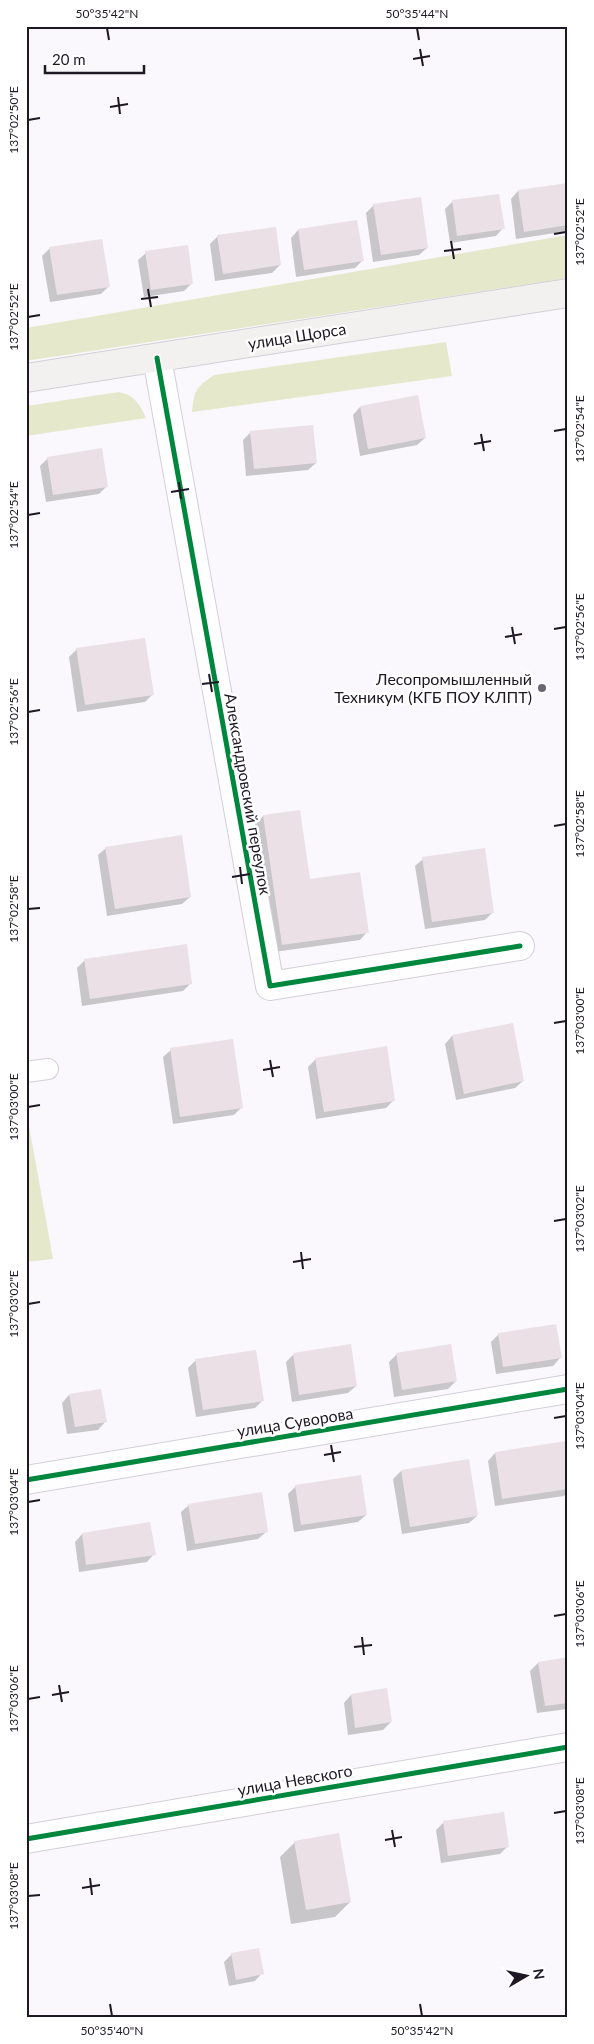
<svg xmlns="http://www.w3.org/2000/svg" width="594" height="2044" viewBox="0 0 594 2044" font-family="Lato,sans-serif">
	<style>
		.green { fill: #e6e8cb }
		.shadow { fill: #0003 }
		.building { fill: #eae0e5 }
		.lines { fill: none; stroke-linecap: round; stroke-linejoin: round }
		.lane-casing { stroke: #d3cfd8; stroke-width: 22 }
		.street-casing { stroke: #d3cfd8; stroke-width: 30 }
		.secondary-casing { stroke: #d3cfd8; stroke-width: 30 }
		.lane { stroke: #fefeff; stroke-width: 20 }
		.street { stroke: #fefeff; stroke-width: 28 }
		.secondary { stroke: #f3f1ef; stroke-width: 28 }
		.cycleway-casing { stroke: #fff; stroke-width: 8 }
		.cycleway { stroke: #00873e; stroke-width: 5 }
		.ticks { fill: none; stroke: #1e1824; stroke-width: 2 }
		.poi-dot { fill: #6b6670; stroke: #fff; stroke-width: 2 }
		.labels { text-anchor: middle; stroke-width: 5; stroke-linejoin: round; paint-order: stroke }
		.street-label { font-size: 16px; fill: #1e1824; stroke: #fff }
		.poi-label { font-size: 16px; fill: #1e1824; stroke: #fff; text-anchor: end }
		.neatline { fill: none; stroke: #1e1824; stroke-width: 2 }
		.ticks-label { font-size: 12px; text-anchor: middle; fill: #1e1824 }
	</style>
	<rect width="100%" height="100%" fill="#faf8fc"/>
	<!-- green -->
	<g class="green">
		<path d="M568 235V278L26 361V328Z"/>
		<path d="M446 342 452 376 192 412C194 390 196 387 214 375Z"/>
		<path d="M119 392C134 395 140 404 146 418L26 436V406Z"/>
		<path d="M26 1109 53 1259 26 1262Z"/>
	</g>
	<!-- shadow -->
	<g class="shadow">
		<path d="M568 184V231L516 239 511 199 518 191Z"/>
		<path d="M452 202 503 228 496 236 450 243 445 209Z"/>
		<path d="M374 205 427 248 419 255 373 262 366 213Z"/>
		<path d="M298 230 362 261 355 268 296 277 291 238Z"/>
		<path d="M217 237 280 265 272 273 215 281 210 244Z"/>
		<path d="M50 248 109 286 101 294 50 302 42 256Z"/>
		<path d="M146 253 192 283 184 291 144 297 138 260Z"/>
		<path d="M360 407 425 438 417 445 360 456 353 415Z"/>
		<path d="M251 432 316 463 308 470 246 476 243 440Z"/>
		<path d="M48 458 107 486 99 494 46 502 40 466Z"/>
		<path d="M77 649 153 694 145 702 77 712 69 657Z"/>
		<path d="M263 816 309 880 367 932 360 940 274 952 256 824Z"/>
		<path d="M106 848 190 897 182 904 107 916 98 855Z"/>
		<path d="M423 859 493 912 485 920 425 929 415 866Z"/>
		<path d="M85 960 191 983 183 991 82 1006 77 968Z"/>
		<path d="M452 1036 523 1081 515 1088 456 1100 445 1044Z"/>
		<path d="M171 1050 242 1107 234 1115 173 1124 163 1057Z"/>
		<path d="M316 1059 394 1100 386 1108 316 1119 308 1067Z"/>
		<path d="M499 1334 560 1358 553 1366 496 1374 491 1342Z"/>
		<path d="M397 1354 456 1381 448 1389 394 1397 389 1362Z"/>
		<path d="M293 1355 356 1386 348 1393 292 1402 286 1362Z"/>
		<path d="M196 1360 263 1400 255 1408 196 1417 188 1368Z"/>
		<path d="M69 1395 105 1422 98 1430 67 1434 62 1403Z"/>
		<path d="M495 1453 568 1464V1492L564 1496 495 1506 488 1461Z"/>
		<path d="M468 1461 477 1516 469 1523 402 1534 393 1479 401 1471Z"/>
		<path d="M296 1486 366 1515 358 1522 294 1532 288 1494Z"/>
		<path d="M189 1505 266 1532 258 1539 187 1551 181 1512Z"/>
		<path d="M82 1534 154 1554 147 1562 79 1572 75 1542Z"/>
		<path d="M568 1658V1709L537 1713 530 1671 538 1663Z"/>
		<path d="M351 1695 391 1722 383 1730 348 1735 344 1703Z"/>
		<path d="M443 1823 508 1846 500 1854 441 1863 436 1830Z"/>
		<path d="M295 1842 350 1902 335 1917 291 1924 280 1857Z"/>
		<path d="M232 1954 262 1973 255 1981 229 1986 224 1962Z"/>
	</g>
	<!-- building -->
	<g class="building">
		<path d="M568 183V225L524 232 518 190Z"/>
		<path d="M499 194 505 229 457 236 452 200Z"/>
		<path d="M421 197 428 248 381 255 373 204Z"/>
		<path d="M357 220 364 261 304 270 298 229Z"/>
		<path d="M276 227 281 265 223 274 217 235Z"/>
		<path d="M102 239 110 287 57 295 49 247Z"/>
		<path d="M188 245 193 284 151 290 145 251Z"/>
		<path d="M418 395 426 438 368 449 360 406Z"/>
		<path d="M313 425 317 463 254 469 250 431Z"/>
		<path d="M102 448 108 487 53 495 47 457Z"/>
		<path d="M145 638 154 695 85 705 76 648Z"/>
		<path d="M300 810 310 879 360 872 369 933 282 945 263 815Z"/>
		<path d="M182 835 191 897 115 909 105 847Z"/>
		<path d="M485 848 494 913 432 922 422 857Z"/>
		<path d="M187 944 192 984 90 999 84 959Z"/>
		<path d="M513 1023 524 1081 464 1094 452 1035Z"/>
		<path d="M233 1039 243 1108 180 1117 170 1048Z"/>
		<path d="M387 1046 395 1101 324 1112 315 1058Z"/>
		<path d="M556 1324 562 1358 503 1367 498 1333Z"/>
		<path d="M351 1344 357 1386 299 1395 293 1353Z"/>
		<path d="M451 1344 457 1381 402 1390 396 1353Z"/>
		<path d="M256 1350 264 1401 203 1410 195 1359Z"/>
		<path d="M101 1389 107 1422 75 1427 69 1394Z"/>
		<path d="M566 1441 568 1455V1489L502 1499 495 1452Z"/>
		<path d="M469 1459 478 1516 410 1527 401 1470Z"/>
		<path d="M361 1475 367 1515 301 1525 295 1485Z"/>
		<path d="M262 1492 268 1532 195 1544 188 1504Z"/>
		<path d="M150 1522 156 1555 86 1565 82 1533Z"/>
		<path d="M568 1657V1703L545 1706 538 1662Z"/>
		<path d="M387 1688 392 1722 355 1728 351 1694Z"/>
		<path d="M504 1812 509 1847 448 1856 443 1821Z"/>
		<path d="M339 1833 351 1902 306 1910 294 1841Z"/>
		<path d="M259 1948 264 1974 236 1980 231 1953Z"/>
	</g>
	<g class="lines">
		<defs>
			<path id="lane" d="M26 1072 48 1069"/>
			<g id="street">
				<path d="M157 358 270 986 520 946"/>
				<path d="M26 1480 568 1389"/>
				<path d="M26 1839 568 1747"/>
			</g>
			<path id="secondary" d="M26 378 568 293"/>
		</defs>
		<!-- lane casing -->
		<use href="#lane" class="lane-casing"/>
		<!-- street casing -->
		<use href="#street" class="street-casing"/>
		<!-- secondary casing -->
		<use href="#secondary" class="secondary-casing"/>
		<!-- lane -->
		<use href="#lane" class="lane"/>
		<!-- street -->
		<use href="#street" class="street"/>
		<!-- secondary -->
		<use href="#secondary" class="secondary"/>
		<defs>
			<g id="cycleway">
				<path d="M157 358 270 986 520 946"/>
				<path d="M26 1480 568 1389"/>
				<path d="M26 1839 568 1747"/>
			</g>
		</defs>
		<!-- cycleway casing -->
		<use href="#cycleway" class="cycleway-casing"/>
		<!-- cycleway -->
		<use href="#cycleway" class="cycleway"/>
	</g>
	<!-- ticks -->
	<path class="ticks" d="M107 28 109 40M417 28 419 40M420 49 423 66M413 59 430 56M118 97 120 114M110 107 128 104M28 120 40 118M554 234 566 232M451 241 454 259M444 251 461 249M148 289 151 307M141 299 158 297M28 317 40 315M554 431 566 429M481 434 484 451M474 444 491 441M179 482 181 499M171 492 189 489M28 515 40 513M512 627 515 644M554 629 566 627M505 637 522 634M209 674 212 692M202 684 219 682M28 712 40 710M554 826 566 824M240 867 242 884M232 877 250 874M28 909 40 908M554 1023 566 1021M270 1060 273 1077M263 1070 280 1067M28 1107 40 1105M554 1221 566 1219M301 1252 303 1269M293 1262 311 1259M28 1304 40 1302M554 1418 566 1416M331 1445 334 1462M324 1455 341 1452M28 1502 40 1500M554 1616 566 1614M362 1637 364 1655M354 1647 372 1645M59 1685 62 1702M52 1695 69 1692M28 1699 40 1697M554 1813 566 1811M392 1830 395 1847M385 1840 402 1837M90 1878 92 1895M82 1888 100 1885M28 1896 40 1895M110 2004 112 2016M420 2004 422 2016"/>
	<!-- markers -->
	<circle class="poi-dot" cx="542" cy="688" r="5"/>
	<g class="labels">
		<!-- street labels -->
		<g class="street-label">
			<text transform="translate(297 336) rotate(-9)" y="6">улица Щорса</text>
			<text transform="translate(248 794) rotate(80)" y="6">Александровский переулок</text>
			<text transform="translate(295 1422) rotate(-9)" y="6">улица Суворова</text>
			<text transform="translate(295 1780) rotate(-10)" y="6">улица Невского</text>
		</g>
		<!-- poi labels -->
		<g class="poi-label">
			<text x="532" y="685">Лесопромышленный<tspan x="532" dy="18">Техникум (КГБ ПОУ КЛПТ)</tspan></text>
		</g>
	</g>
	<!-- border -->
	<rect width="594" height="2044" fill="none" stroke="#ffffff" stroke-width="55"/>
	<!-- north arrow -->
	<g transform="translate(526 1976) rotate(81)" stroke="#ffffff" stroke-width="4" paint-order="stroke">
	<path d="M0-4L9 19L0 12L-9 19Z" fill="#1e1824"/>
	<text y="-8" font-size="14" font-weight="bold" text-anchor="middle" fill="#1e1824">N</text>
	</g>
	<!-- scale -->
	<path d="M45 65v8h99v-8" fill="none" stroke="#1e1824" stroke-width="2.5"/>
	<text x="52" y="65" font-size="15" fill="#1e1824" stroke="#ffffff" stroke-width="4" paint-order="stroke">20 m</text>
	<rect x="28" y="28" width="538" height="1988" class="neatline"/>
	<g class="ticks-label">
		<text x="107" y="18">50°35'42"N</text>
		<text x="417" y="18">50°35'44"N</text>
		<text transform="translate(14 120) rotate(-90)" y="4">137°02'50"E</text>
		<text transform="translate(580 232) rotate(-90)" y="4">137°02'52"E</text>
		<text transform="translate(14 317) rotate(-90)" y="4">137°02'52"E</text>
		<text transform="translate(580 429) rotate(-90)" y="4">137°02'54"E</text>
		<text transform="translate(14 515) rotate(-90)" y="4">137°02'54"E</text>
		<text transform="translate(580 627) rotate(-90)" y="4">137°02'56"E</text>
		<text transform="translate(14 712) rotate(-90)" y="4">137°02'56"E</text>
		<text transform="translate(580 824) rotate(-90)" y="4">137°02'58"E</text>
		<text transform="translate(14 909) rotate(-90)" y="4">137°02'58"E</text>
		<text transform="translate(580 1021) rotate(-90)" y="4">137°03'00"E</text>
		<text transform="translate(14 1107) rotate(-90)" y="4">137°03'00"E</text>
		<text transform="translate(580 1219) rotate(-90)" y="4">137°03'02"E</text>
		<text transform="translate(14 1304) rotate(-90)" y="4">137°03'02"E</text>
		<text transform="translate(580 1416) rotate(-90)" y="4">137°03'04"E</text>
		<text transform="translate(14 1502) rotate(-90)" y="4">137°03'04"E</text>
		<text transform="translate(580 1614) rotate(-90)" y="4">137°03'06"E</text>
		<text transform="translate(14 1699) rotate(-90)" y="4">137°03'06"E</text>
		<text transform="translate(580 1811) rotate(-90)" y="4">137°03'08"E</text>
		<text transform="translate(14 1896) rotate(-90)" y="4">137°03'08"E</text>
		<text x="112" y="2035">50°35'40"N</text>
		<text x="422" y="2035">50°35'42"N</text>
	</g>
</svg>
